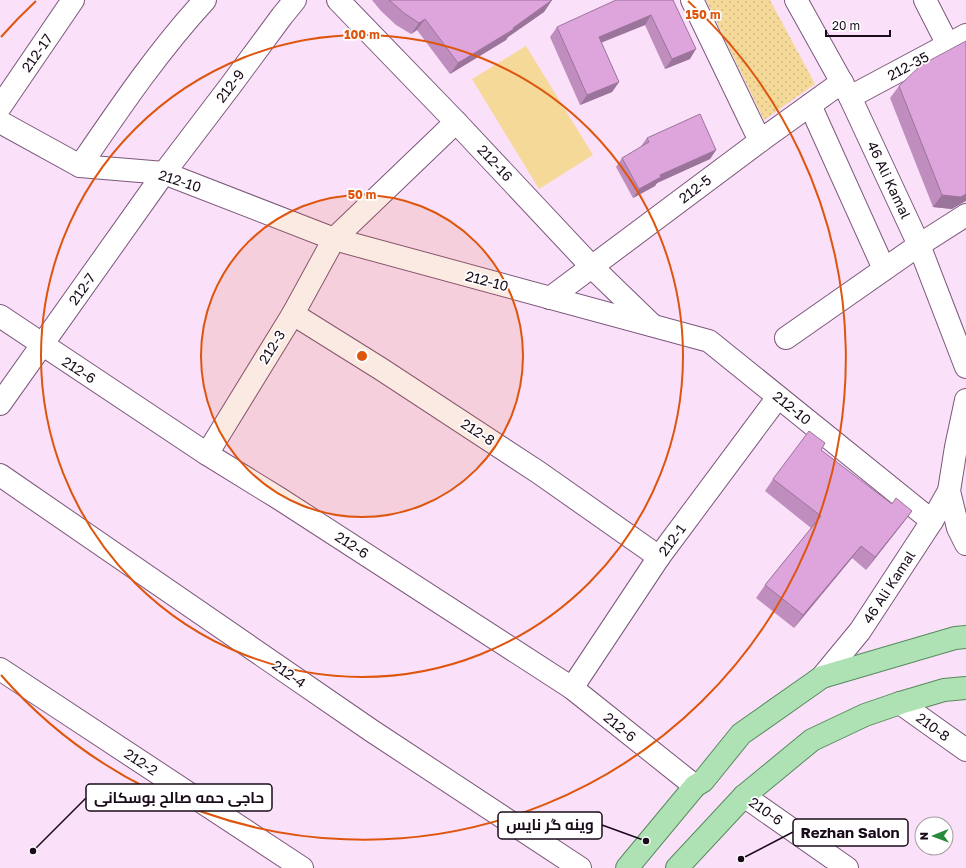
<svg xmlns="http://www.w3.org/2000/svg" width="966" height="868" viewBox="0 0 966 868" font-family="'Golos Text',Cairo,sans-serif">
	<style>
		.park { fill: url(#park-dots) }
		.pitch { fill: #f5d999 }
		.lines { fill: none; stroke-linecap: round; stroke-linejoin: round }
		.minor-casing { stroke: #7c577b; stroke-width: 24 }
		.major-casing { stroke: #578a5d; stroke-width: 24 }
		.minor { stroke: #fff; stroke-width: 22 }
		.major { stroke: #aee2b4; stroke-width: 22 }
		.wall { fill: #bf8ebe }
		.shaded-wall { fill: #9b749b }
		.building { fill: #dea5dd; stroke: #9b749b }
		.ring { fill: none; stroke: #de550d; stroke-width: 2 }
		.labels { text-anchor: middle; stroke-width: 3.5; stroke-linejoin: round; paint-order: stroke }
		.street-label { font-size: 14px; fill: #190b19; stroke: #fff }
		.centre { fill: #de550d; stroke: #fff; stroke-width: 2 }
		.ring-label { font-size: 12px; text-anchor: middle; font-weight: bold; fill: #de550d; stroke: #fff; stroke-width: 3.5; stroke-linejoin: round; paint-order: stroke }
		.leader { fill: none; stroke: #190b19; stroke-width: 1.5 }
		.callout-dot { fill: #190b19; stroke: #fff; stroke-width: 1.5 }
		.callout { fill: #fff; stroke: #190b19; stroke-width: 1.5 }
		.callout-label { font-size: 15px; text-anchor: middle; font-weight: bold; fill: #190b19 }
	</style>
	<defs>
		<pattern id="park-dots" width="8" height="8" patternUnits="userSpaceOnUse"><rect width="8" height="8" fill="#f5d999"/><path d="M2 2h.1M6 6h.1" fill="none" stroke="#d1b983" stroke-width="1.8" stroke-linecap="round"/></pattern>
	</defs>
	<rect width="100%" height="100%" fill="#fae1f9"/>
	<!-- park -->
	<path class="park" d="M706 0H770L815 84 764 120Z"/>
	<!-- pitch -->
	<path class="pitch" d="M526 46 593 155 539 189 472 79Z"/>
	<g class="lines">
		<defs>
			<g id="minor">
				<path d="M338 0 456 122 592 267 652 325"/>
				<path d="M692 0 760 141"/>
				<path d="M796 0 850 97 919 245 966 367"/>
				<path d="M925 0 948 45"/>
				<path d="M850 97 966 35"/>
				<path d="M810 105 884 269"/>
				<path d="M0 107 73 0"/>
				<path d="M0 122 80 166 164 173 334 239 709 341 932 521"/>
				<path d="M80 166C119 109 158 51 205 0"/>
				<path d="M550 298 760 141 842 82"/>
				<path d="M293 314 381 369 538 472 659 557"/>
				<path d="M0 316 207 454 280 499 572 688 695 786"/>
				<path d="M786 338 919 245 966 215"/>
				<path d="M966 400 956 447 949 491 958 528 966 544"/>
				<path d="M0 404 164 173 231 85 282 16 295 0"/>
				<path d="M207 454 293 314 334 239 456 122"/>
				<path d="M0 475 372 731 580 868"/>
				<path d="M0 669 302 868"/>
				<path d="M822 677 860 631 932 521 949 491"/>
				<path d="M572 688 659 557 778 397"/>
				<path d="M900 703 966 750"/>
				<path d="M744 796 847 868"/>
			</g>
			<g id="major">
				<path d="M627 868 695 786 703 781 741 734 815 682 822 677 955 638 966 637"/>
				<path d="M677 868 744 796 812 740 865 715 900 703 944 690 966 688"/>
			</g>
		</defs>
		<!-- minor casing -->
		<use href="#minor" class="minor-casing"/>
		<!-- major casing -->
		<use href="#major" class="major-casing"/>
		<!-- minor -->
		<use href="#minor" class="minor"/>
		<!-- major -->
		<use href="#major" class="major"/>
	</g>
	<!-- wall -->
	<g class="wall">
		<path d="M372 0H552L544 12 508 37 506 40 450 74 417 30 411 34 396 25 381 11Z"/>
		<path d="M673 0 690 59 665 69 645 25 601 43 619 82 612 92 580 105 550 37 557 27Z"/>
		<path d="M899 86 952 209 933 207 890 98Z"/>
		<path d="M647 138 716 150 710 159 657 183 655 186 633 198 616 167 622 158 641 147V146Z"/>
		<path d="M821 450 892 504 912 511 903 523 866 570 852 558 794 628 756 598 765 585 811 528 765 491 773 479Z"/>
	</g>
	<!-- shaded-wall -->
	<g class="shaded-wall">
		<path d="M552 0 544 12 508 37 506 40 450 74 458 63 513 28Z"/>
		<path d="M651 15 645 25 592 46 599 37Z"/>
		<path d="M425 19 417 30 411 34 419 23Z"/>
		<path d="M696 49 690 59 665 69 672 59Z"/>
		<path d="M619 82 612 92 580 105 587 95Z"/>
		<path d="M716 150 710 159 657 183 655 186 633 198 639 189 660 175Z"/>
		<path d="M966 194V201L952 209 933 207 942 195Z"/>
		<path d="M912 511 903 523 866 570 875 557Z"/>
		<path d="M861 546 852 558 794 628 803 615Z"/>
	</g>
	<!-- building -->
	<g class="building">
		<path d="M389 0H552L513 28 514 29 458 63 425 19 419 23 404 13Z"/>
		<path d="M616 0H673L696 49 672 59 651 15 599 37 619 82 587 95 557 27Z"/>
		<path d="M966 41V194L961 197 942 195 899 86 921 65Z"/>
		<path d="M700 114 716 150 660 175 661 177 639 189 622 158 649 142 647 138Z"/>
		<path d="M809 431 825 443 821 450 892 504 896 498 912 511 875 557 861 546 803 615 765 585 821 516 773 479Z"/>
	</g>
	<!-- distance rings -->
	<circle cx="362" cy="356" r="161" fill="#de550d" fill-opacity=".12"/>
	<g class="ring">
		<circle cx="362" cy="356" r="161"/>
		<circle cx="362" cy="356" r="321"/>
		<path d="M1 37A482 482 0 0 1 36 1M688 1A482 482 0 1 1 1 675"/>
	</g>
	<g class="labels">
		<!-- street labels -->
		<g class="street-label">
			<text transform="translate(37 53) rotate(-55)" y="5">212-17</text>
			<text transform="translate(908 66) rotate(-28)" y="5">212-35</text>
			<text transform="translate(230 86) rotate(-53)" y="5">212-9</text>
			<text transform="translate(495 163) rotate(47)" y="5">212-16</text>
			<text transform="translate(889 180) rotate(65)" y="5">46 Ali Kamal</text>
			<text transform="translate(180 181) rotate(18)" y="5">212-10</text>
			<text transform="translate(695 189) rotate(-37)" y="5">212-5</text>
			<text transform="translate(487 281) rotate(15)" y="5">212-10</text>
			<text transform="translate(82 289) rotate(-55)" y="5">212-7</text>
			<text transform="translate(272 347) rotate(-58)" y="5">212-3</text>
			<text transform="translate(79 370) rotate(33)" y="5">212-6</text>
			<text transform="translate(792 408) rotate(39)" y="5">212-10</text>
			<text transform="translate(478 432) rotate(33)" y="5">212-8</text>
			<text transform="translate(672 540) rotate(-54)" y="5">212-1</text>
			<text transform="translate(352 545) rotate(33)" y="5">212-6</text>
			<text transform="translate(889 587) rotate(-57)" y="5">46 Ali Kamal</text>
			<text transform="translate(289 674) rotate(35)" y="5">212-4</text>
			<text transform="translate(620 727) rotate(39)" y="5">212-6</text>
			<text transform="translate(933 727) rotate(36)" y="5">210-8</text>
			<text transform="translate(141 762) rotate(33)" y="5">212-2</text>
			<text transform="translate(766 811) rotate(35)" y="5">210-6</text>
		</g>
	</g>
	<circle cx="362" cy="356" r="6" class="centre"/>
	<g class="ring-label">
		<text x="703" y="19">150 m</text>
		<text x="362" y="39">100 m</text>
		<text x="362" y="199">50 m</text>
	</g>
	<!-- callouts -->
	<path class="leader" d="M33 851L86 798M646 841L602 825M741 859L793 832"/>
	<g class="callout-dot">
		<circle cx="33" cy="851" r="4"/>
		<circle cx="646" cy="841" r="4"/>
		<circle cx="741" cy="859" r="4"/>
	</g>
	<g class="callout">
		<rect x="86" y="784" width="186" height="27" rx="4"/>
		<rect x="498" y="812" width="104" height="27" rx="4"/>
		<rect x="793" y="819" width="115" height="27" rx="4"/>
	</g>
	<g class="callout-label">
		<text x="179" y="803">حاجی حمه صالح بوسکانی</text>
		<text x="550" y="830">وینه گر نایس</text>
		<text x="850" y="838">Rezhan Salon</text>
	</g>
	<!-- north arrow -->
	<g transform="translate(934 836) rotate(269)"><circle r="19" fill="#ffffff" stroke="#a39da3"/>
	<path d="M0-3L7 15L0 10L-7 15Z" fill="#28893c"/>
	<text y="-6" font-size="11" font-weight="bold" text-anchor="middle" fill="#190b19">N</text>
	</g>
	<!-- scale -->
	<path d="M826 30v6h64v-6" fill="none" stroke="#190b19" stroke-width="2"/>
	<text x="832" y="30" font-size="12" fill="#190b19" stroke="#ffffff" stroke-width="3" paint-order="stroke">20 m</text>
</svg>
